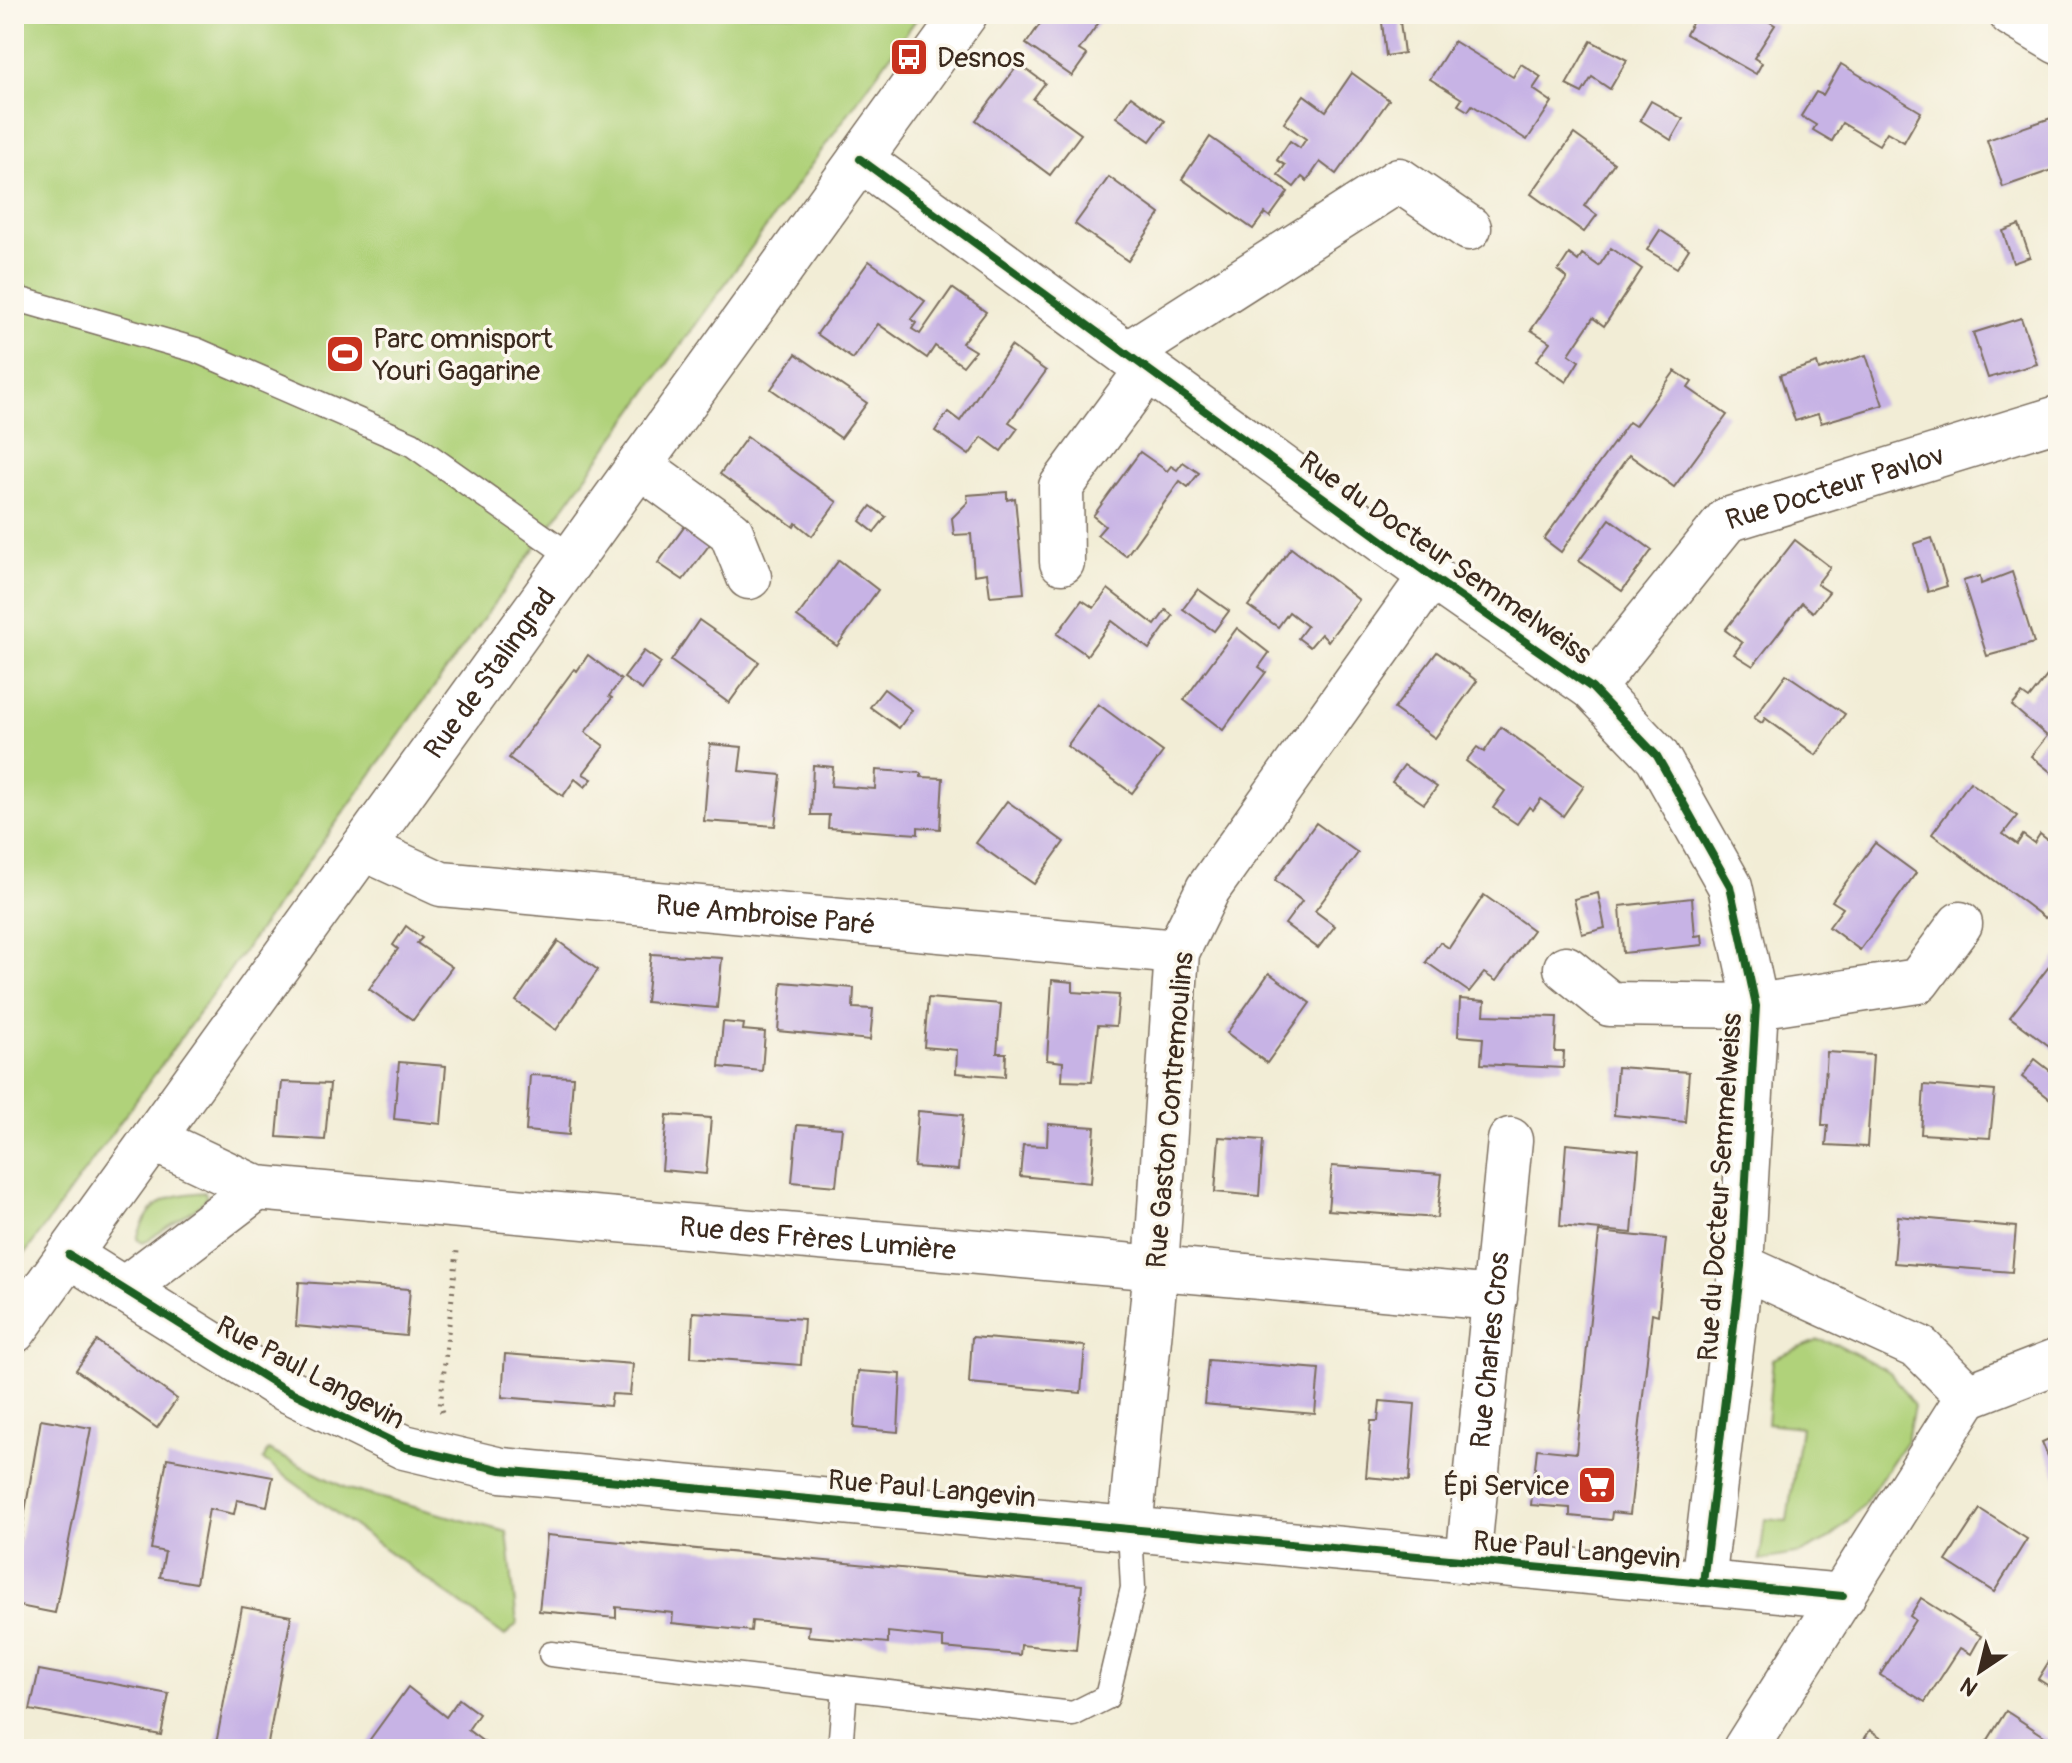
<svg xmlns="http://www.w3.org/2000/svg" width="2072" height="1763" viewBox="0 0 2072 1763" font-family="Pangolin,sans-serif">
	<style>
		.green { fill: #b0d27a; stroke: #767e4c; stroke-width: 2 }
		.building { fill: #c7b3e5 }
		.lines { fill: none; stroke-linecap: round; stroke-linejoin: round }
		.lane-casing { stroke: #7b6e5e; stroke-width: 27 }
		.street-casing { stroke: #7b6e5e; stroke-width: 47 }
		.path { stroke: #7b6e5e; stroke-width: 5; stroke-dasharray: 2 6; stroke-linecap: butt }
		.lane { stroke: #fff; stroke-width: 24 }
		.street { stroke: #fff; stroke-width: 44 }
		.cycleway-casing { stroke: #fbf7ec; stroke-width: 13 }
		.cycleway { stroke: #1b5e20; stroke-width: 8 }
		.labels { text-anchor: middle; stroke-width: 7; stroke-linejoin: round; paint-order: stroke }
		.poi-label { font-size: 28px; fill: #3b2a1e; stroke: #fbf7ec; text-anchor: start }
		.street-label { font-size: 28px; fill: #3b2a1e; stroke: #fbf7ec }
	</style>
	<rect width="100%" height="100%" fill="#fbf7ec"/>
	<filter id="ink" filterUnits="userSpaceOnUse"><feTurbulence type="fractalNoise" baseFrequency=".0125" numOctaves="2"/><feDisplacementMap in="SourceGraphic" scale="16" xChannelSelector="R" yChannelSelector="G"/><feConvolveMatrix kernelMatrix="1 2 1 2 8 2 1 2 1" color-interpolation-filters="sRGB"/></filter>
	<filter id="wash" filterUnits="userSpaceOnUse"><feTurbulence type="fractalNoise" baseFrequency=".006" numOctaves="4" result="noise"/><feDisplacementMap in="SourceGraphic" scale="32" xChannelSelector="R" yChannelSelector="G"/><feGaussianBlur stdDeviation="1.8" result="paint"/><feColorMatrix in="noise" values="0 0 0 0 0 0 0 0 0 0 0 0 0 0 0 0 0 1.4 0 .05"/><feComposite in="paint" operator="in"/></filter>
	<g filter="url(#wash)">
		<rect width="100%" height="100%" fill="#f2edd6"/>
		<!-- green -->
		<g class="green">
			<path d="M14 14H920L14 1269Z"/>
			<path d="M205 1192 207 1197 199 1206 143 1243 137 1239C149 1199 169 1195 205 1192Z"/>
			<path d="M1818 1340 1839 1345 1890 1372 1914 1406 1907 1440 1863 1505 1831 1538 1801 1553 1760 1560 1765 1519 1787 1521 1801 1427 1767 1423 1773 1359Z"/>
			<path d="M268 1450 348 1489 507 1532 517 1624 505 1636 263 1460Z"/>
		</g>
		<g id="blocks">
			<!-- building -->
			<g class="building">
				<path d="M1047 14H1105L1079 50 1087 55 1072 76 1026 44Z"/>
				<path d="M1381 14H1399L1404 53 1386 56Z"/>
				<path d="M1697 14H1756L1775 25 1754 58 1762 63 1756 74 1686 34Z"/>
				<path d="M1454 41 1513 77 1521 64 1541 77 1533 89 1552 102 1527 140 1472 105 1468 111 1458 105 1462 99 1430 79Z"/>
				<path d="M1591 41 1627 60 1610 89 1592 77 1582 93 1566 85Z"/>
				<path d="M1019 64 1045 83 1033 99 1081 134 1050 175 976 120Z"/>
				<path d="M1841 64 1921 112 1904 142 1887 132 1879 145 1842 123 1832 141 1813 130 1816 125 1801 116 1816 92 1823 95Z"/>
				<path d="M1352 73 1389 100 1336 174 1320 162 1307 181 1302 177 1294 187 1278 175 1285 165 1277 160 1290 141 1300 148 1306 139 1284 123 1304 95 1326 111Z"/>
				<path d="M1131 96 1165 121 1150 141 1116 117Z"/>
				<path d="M1651 101 1683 119 1671 140 1640 120Z"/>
				<path d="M2054 117 2058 127V168L2003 187 1987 140Z"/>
				<path d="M1574 134 1614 163 1584 206 1597 215 1584 232 1531 194Z"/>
				<path d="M1210 137 1288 192 1270 217 1265 213 1253 229 1182 179Z"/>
				<path d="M1109 177 1160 214 1128 261 1075 224Z"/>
				<path d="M2019 225 2030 257 2013 263 2003 231Z"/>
				<path d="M1660 230 1689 249 1677 268 1647 250Z"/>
				<path d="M1611 248 1642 269 1604 326 1593 318 1569 354 1579 361 1566 382 1536 361 1550 342 1531 330 1567 278 1558 271 1569 254 1578 261 1582 254 1599 266Z"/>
				<path d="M869 261 925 301 911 319 916 323 912 329 920 334 952 288 986 312 962 343 975 351 963 366 935 346 927 358 878 324 853 359 817 334Z"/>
				<path d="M2021 318 2037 364 1988 378 1973 333Z"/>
				<path d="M1011 346 1046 371 1009 422 1018 428 1001 451 982 437 969 455 935 431 948 412 960 421Z"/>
				<path d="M796 354 867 403 841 438 771 389Z"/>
				<path d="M1866 355 1883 405 1821 423 1818 414 1795 421 1780 375 1817 363 1819 370Z"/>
				<path d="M1675 371 1692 382 1688 388 1727 415 1674 487 1629 455 1561 552 1544 539 1629 422 1635 426Z"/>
				<path d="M747 437 837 502 812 536 796 523 794 527 720 474Z"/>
				<path d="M1140 452 1167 471 1171 466 1177 470 1183 462 1199 473 1188 487 1180 481 1126 556 1097 535 1105 526 1093 516Z"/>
				<path d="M1007 492V500L1015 498 1024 593 990 596 987 573 974 575 971 534 954 535 952 518 968 502 967 495Z"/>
				<path d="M871 506 886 517 874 532 860 521Z"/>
				<path d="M1610 519 1652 550 1622 591 1579 561Z"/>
				<path d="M685 526 710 544 683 580 658 563Z"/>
				<path d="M1932 538 1947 586 1928 592 1914 544Z"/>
				<path d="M1795 540 1830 567 1817 584 1829 592 1813 612 1802 603 1753 666 1734 654 1742 643 1725 630Z"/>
				<path d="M1291 548 1359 600 1328 641 1321 634 1310 647 1298 638 1307 626 1289 612 1278 627 1248 606Z"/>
				<path d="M839 560 878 590 837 646 797 617Z"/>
				<path d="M2012 572 2034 643 1987 656 1963 581 1980 576 1981 584Z"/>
				<path d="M1108 589 1155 625 1166 610 1173 616 1149 649 1112 621 1087 655 1057 634 1082 600 1094 608Z"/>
				<path d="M1198 589 1229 611 1214 631 1183 609Z"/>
				<path d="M699 620 759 662 729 703 671 661Z"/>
				<path d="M1237 628 1269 653 1259 667 1266 672 1223 730 1184 700Z"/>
				<path d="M644 651 661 663 642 690 624 678Z"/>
				<path d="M1437 652 1477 681 1435 738 1394 709Z"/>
				<path d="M588 655 621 680 609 696 612 698 585 732 604 746 583 774 592 779 585 787 575 779 563 796 509 758 574 669 577 671Z"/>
				<path d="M1786 674 1845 714 1816 755 1765 718 1762 723 1754 718Z"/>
				<path d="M2047 676 2058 684V778L2031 756 2047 736 2012 706 2022 694 2029 699Z"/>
				<path d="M884 689 912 710 899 728 870 707Z"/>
				<path d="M1098 704 1163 752 1132 793 1067 746Z"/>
				<path d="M1501 727 1584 786 1563 816 1541 799 1533 810 1529 807 1517 824 1493 808 1505 791 1466 761 1477 747 1484 752Z"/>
				<path d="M710 744 742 747 739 771 781 775 775 826 704 821Z"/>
				<path d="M813 765 833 767 831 786 875 789 876 770 921 773V777L943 778 940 829 918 827V834L828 828 829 815H811Z"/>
				<path d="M1404 765 1437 787 1424 804 1392 782Z"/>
				<path d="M1970 782 2017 816 2003 834 2017 844 2023 835 2034 843 2040 834 2058 848V901L2045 918 1932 834Z"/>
				<path d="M1007 801 1064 842 1034 884 976 843Z"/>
				<path d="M1316 823 1358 853 1315 911 1335 926 1318 948 1285 924 1302 901 1275 880Z"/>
				<path d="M1875 843 1916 873 1860 950 1829 927 1843 908 1832 901Z"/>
				<path d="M1598 893 1605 928 1582 934 1574 899Z"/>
				<path d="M1484 895 1533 930 1496 981 1484 973 1469 992 1426 962 1440 942 1449 948Z"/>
				<path d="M1692 898 1695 936 1702 935 1703 945 1623 953 1620 906Z"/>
				<path d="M406 926 422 938 417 943 452 967 413 1020 369 989 398 949 393 945Z"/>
				<path d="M558 941 598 970 556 1030 516 1001Z"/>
				<path d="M651 954 722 958 717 1008 646 1002Z"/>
				<path d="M2058 955V1049L2056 1051 2010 1017Z"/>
				<path d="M1269 973 1310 1003 1267 1063 1227 1033Z"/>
				<path d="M1052 980 1073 982V992L1119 995 1116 1026 1098 1025 1092 1082 1062 1081 1063 1062 1047 1060Z"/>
				<path d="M782 982 854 988 853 1008 873 1009 870 1040 778 1031Z"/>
				<path d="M928 998 1001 1004 997 1053H1006L1005 1077 956 1073 957 1050 924 1047Z"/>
				<path d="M1460 999 1485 1001 1484 1015 1557 1017 1555 1052H1564L1563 1068 1481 1064 1483 1038 1458 1036Z"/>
				<path d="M723 1022 744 1024 743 1030 765 1032 762 1071 719 1067Z"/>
				<path d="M1827 1052 1873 1055 1867 1147 1826 1145 1828 1125H1822Z"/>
				<path d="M2035 1059 2058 1077V1097L2054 1102 2022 1077Z"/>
				<path d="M399 1062 446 1066 441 1124 394 1119Z"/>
				<path d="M1617 1067 1689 1072 1685 1122 1614 1115Z"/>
				<path d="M530 1075 573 1077 569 1135 526 1131Z"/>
				<path d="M282 1082 330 1084 325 1140 277 1137Z"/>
				<path d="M1924 1085 1995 1091 1990 1138 1921 1134Z"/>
				<path d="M918 1111 963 1115 958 1170 914 1167Z"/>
				<path d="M667 1115 711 1118 706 1174 662 1170Z"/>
				<path d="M1048 1124 1095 1127 1091 1183 1020 1176 1023 1145 1047 1146Z"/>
				<path d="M797 1125 842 1128 836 1186 792 1182Z"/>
				<path d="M1219 1137 1263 1140 1259 1196 1215 1192Z"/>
				<path d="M1566 1144 1639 1151 1632 1233 1560 1226Z"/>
				<path d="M1332 1166 1442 1174 1437 1218 1328 1210Z"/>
				<path d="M1898 1216 2016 1227 2012 1272 1894 1263Z"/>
				<path d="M1599 1232 1666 1239 1658 1315 1652 1313 1630 1514 1612 1512 1611 1520 1570 1516V1508L1531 1505 1537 1449 1576 1453Z"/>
				<path d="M299 1282 410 1289 406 1336 296 1326Z"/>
				<path d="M693 1312 804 1319 801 1365 691 1357Z"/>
				<path d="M972 1337 1085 1346 1081 1393 969 1383Z"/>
				<path d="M97 1341 177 1399 157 1428 76 1370Z"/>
				<path d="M505 1354 633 1364 630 1395 612 1394 610 1406 502 1397Z"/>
				<path d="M1208 1360 1319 1369 1315 1414 1204 1404Z"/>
				<path d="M858 1371 901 1374 898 1432 854 1428Z"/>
				<path d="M1380 1401 1415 1404 1409 1481 1366 1477 1371 1421H1378Z"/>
				<path d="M41 1419 91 1428 55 1613 14 1605V1575Z"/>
				<path d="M2058 1435V1480L2042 1442Z"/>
				<path d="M167 1458 273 1477 267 1506 237 1500 234 1514 209 1509 196 1583 160 1577 165 1552 151 1549Z"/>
				<path d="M1980 1509 2027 1539 1994 1592 1946 1561Z"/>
				<path d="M547 1535 1082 1585 1076 1650 1021 1645 1020 1655 943 1648V1638L888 1632V1643L808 1636 809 1626 752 1621 751 1631 672 1623 673 1613 616 1607V1618L539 1611Z"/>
				<path d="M1921 1598 1981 1636 1971 1654 1960 1648 1925 1702 1880 1675 1915 1620 1910 1616Z"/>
				<path d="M242 1607 291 1616 267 1749H243L216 1744Z"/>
				<path d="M2058 1647V1692L2038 1679Z"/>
				<path d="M39 1670 169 1694 161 1735 30 1710Z"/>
				<path d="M408 1687 446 1717 459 1699 479 1714 468 1730 493 1749H363Z"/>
				<path d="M2006 1711 2058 1745V1749H1996L1986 1743Z"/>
				<path d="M1870 1730 1899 1749H1858Z"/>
			</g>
		</g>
	</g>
	<g filter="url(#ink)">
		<use href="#blocks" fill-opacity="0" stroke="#7b6e5e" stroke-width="2"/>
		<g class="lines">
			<defs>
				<g id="lane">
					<path d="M14 298 196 350 412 444 572 557"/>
					<path d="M551 1654 1073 1714 1107 1697 1133 1588 1130 1529"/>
					<path d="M840 1749 845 1688"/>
				</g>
				<g id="street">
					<path d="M2011 14 2058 42"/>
					<path d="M860 159 1431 576 1592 688 1657 756 1730 886 1756 1006 1741 1266 1703 1583"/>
					<path d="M1127 354 1399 180 1469 228"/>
					<path d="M639 465 731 532 749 577"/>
					<path d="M1062 562 1061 487 1148 369"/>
					<path id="s1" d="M1592 688 1727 520 2058 418"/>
					<path id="s2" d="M363 848 441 884 1177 952"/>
					<path d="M1566 968 1610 1004 1756 1006 1918 981 1960 924"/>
					<path id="s3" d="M153 1139 257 1188 1495 1298"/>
					<path d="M69 1255 279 1386 404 1447 501 1470 1843 1596"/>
					<path d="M1741 1266 1920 1348 1968 1396"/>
					<path d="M123 1290 257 1188"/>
					<path id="s4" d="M14 1331 965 14"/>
					<path d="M1968 1396 2058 1361"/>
					<path d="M1130 1529 1156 1268 1177 952 1208 889 1431 576"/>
					<path id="s5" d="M1468 1561 1510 1140"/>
					<path d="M1745 1749 1968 1396"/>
				</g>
			</defs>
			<!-- lane casing -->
			<use href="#lane" class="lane-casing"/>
			<!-- street casing -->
			<use href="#street" class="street-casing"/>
			<!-- path -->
			<path class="path" d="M442 1412 440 1407 457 1251"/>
			<!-- lane -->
			<use href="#lane" class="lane"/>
			<!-- street -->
			<use href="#street" class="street"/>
			<defs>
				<g id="cycleway">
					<path d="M860 159 1431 576 1592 688 1657 756 1730 886 1756 1006 1741 1266 1703 1583"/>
					<path d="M69 1255 279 1386 404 1447 501 1470 1843 1596"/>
				</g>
			</defs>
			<!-- cycleway casing -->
			<use href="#cycleway" class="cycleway-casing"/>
			<!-- cycleway -->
			<use href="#cycleway" class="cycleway"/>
		</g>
	</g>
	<!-- icons -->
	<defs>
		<symbol id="bus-square" viewBox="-11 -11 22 22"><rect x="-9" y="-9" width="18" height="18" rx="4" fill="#c8321e" stroke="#fbf7ec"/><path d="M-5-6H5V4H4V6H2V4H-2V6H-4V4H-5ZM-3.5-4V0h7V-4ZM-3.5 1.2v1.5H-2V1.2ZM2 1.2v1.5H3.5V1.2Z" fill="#fff"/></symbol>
		<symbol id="stadium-square" viewBox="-11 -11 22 22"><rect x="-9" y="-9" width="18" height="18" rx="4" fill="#c8321e" stroke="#fbf7ec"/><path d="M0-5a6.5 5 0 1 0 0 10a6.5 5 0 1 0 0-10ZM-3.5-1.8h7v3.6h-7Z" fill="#fff"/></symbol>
		<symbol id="supermarket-square" viewBox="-11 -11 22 22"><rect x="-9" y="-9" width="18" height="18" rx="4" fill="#c8321e" stroke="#fbf7ec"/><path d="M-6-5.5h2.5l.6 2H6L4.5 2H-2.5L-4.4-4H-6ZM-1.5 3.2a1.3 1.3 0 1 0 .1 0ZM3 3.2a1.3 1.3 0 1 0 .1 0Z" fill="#fff"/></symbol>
	</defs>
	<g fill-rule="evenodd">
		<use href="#bus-square" x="887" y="35" width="44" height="44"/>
		<use href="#stadium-square" x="323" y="332" width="44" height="44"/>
		<use href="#supermarket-square" x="1575" y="1463" width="44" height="44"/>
	</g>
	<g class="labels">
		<!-- poi labels -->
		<g class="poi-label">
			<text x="937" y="67">Desnos</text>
			<text x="373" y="348">Parc omnisport<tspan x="373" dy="32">Youri Gagarine</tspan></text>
			<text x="1569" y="1495" text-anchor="end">Épi Service</text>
		</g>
		<!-- street labels -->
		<g class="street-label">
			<text dy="10" stroke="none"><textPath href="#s1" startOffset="328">Rue Docteur Pavlov</textPath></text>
			<text transform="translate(1446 557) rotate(35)" y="10">Rue du Docteur Semmelweiss</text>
			<text dy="10" stroke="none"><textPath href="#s4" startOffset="812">Rue de Stalingrad</textPath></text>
			<text dy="10" stroke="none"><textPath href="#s2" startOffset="412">Rue Ambroise Paré</textPath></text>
			<text transform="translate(1169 1110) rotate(-85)" y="10">Rue Gaston Contremoulins</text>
			<text transform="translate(1719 1187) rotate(-86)" y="10">Rue du Docteur Semmelweiss</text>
			<text dy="10" stroke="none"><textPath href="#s3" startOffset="678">Rue des Frères Lumière</textPath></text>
			<text dy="10" stroke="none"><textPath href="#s5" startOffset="212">Rue Charles Cros</textPath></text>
			<text transform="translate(311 1372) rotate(28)" y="10">Rue Paul Langevin</text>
			<text transform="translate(932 1488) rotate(5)" y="10">Rue Paul Langevin</text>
			<text transform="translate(1577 1549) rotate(5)" y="10">Rue Paul Langevin</text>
		</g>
	</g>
	<!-- margin -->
	<rect width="2072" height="1763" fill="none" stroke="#fbf7ec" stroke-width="48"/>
	<!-- north arrow -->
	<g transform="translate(1980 1671) rotate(215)" stroke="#fbf7ec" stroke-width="6" paint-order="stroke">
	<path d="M0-6L14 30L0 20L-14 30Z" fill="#3b2a1e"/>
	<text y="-12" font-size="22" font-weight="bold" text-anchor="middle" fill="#3b2a1e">N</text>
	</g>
</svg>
